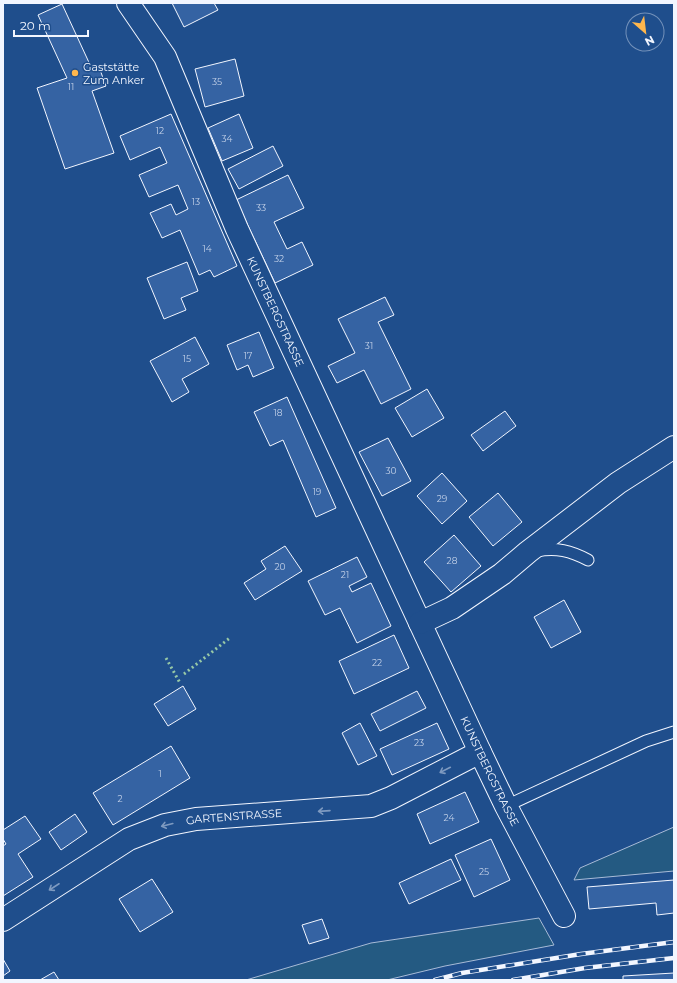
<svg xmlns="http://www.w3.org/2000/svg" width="677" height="983" viewBox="0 0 677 983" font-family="Montserrat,sans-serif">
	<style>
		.green { fill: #245a82; stroke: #a8bbd7 }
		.building { fill: #3563a3; stroke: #f2f6ff }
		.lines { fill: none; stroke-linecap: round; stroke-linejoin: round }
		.service-casing { stroke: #f2f6ff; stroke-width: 13 }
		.minor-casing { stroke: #f2f6ff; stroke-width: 24 }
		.service { stroke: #1f4e8c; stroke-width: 11 }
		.minor { stroke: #1f4e8c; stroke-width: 22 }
		.rail-casing { stroke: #f2f6ff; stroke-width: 4.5 }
		.rail { stroke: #1f4e8c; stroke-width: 3; stroke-dasharray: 9; stroke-linecap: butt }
		.hedge { stroke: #97c8a6; stroke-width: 3; stroke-dasharray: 2 3; stroke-linecap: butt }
		.oneway { stroke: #7e9ac0 }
		.poi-dot { fill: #ffb74d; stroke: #1f4e8c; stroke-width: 1.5 }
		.labels { text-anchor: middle; stroke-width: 3; stroke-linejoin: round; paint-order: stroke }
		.number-label { font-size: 9px; fill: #c3d1e8 }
		.poi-label { font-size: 11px; fill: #f2f6ff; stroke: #1f4e8c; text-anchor: start }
		.street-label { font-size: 11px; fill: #f2f6ff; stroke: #1f4e8c }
	</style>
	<rect width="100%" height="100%" fill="#1f4e8c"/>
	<!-- green -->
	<g class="green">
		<path d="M674 827V871L574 880 580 868Z"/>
		<path d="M539 918 554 945 445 966 387 980H246L371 943Z"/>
	</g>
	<!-- building -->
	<g class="building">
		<path d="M172 3H214L218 10 184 27Z"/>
		<path d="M62 4 92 69 99 67 106 86 92 91 114 153 65 169 37 88 67 78 38 15Z"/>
		<path d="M235 59 244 96 205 107 195 69Z"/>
		<path d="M171 114 237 266 214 277 210 270 199 275 180 230 162 238 150 213 171 204 176 215 188 209 178 185 149 197 139 175 167 163 160 147 130 160 120 136Z"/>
		<path d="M239 114 253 148 222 161 208 128Z"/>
		<path d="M273 146 283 166 239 189 228 169Z"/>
		<path d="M288 175 304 208 274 222 287 249 302 242 313 265 275 283 236 200Z"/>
		<path d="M187 262 198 291 181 298 186 310 164 319 147 278Z"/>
		<path d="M385 297 394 315 378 322 411 389 381 404 364 370 337 383 328 366 355 353 338 319Z"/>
		<path d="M259 332 274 368 253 377 248 365 237 370 227 345Z"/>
		<path d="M195 337 209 364 182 379 189 392 172 402 150 361Z"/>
		<path d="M427 389 444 418 412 437 395 408Z"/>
		<path d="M287 397 336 508 316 517 283 440 270 446 254 412Z"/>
		<path d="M505 411 516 426 483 451 471 435Z"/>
		<path d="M388 438 411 481 382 496 359 452Z"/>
		<path d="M442 473 467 501 442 524 417 496Z"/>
		<path d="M498 493 522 522 493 546 469 517Z"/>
		<path d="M454 535 481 566 451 592 424 562Z"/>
		<path d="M285 546 302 571 255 600 244 583 266 569 261 561Z"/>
		<path d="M357 557 367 577 349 586 352 592 371 583 391 626 357 643 340 608 325 615 308 581Z"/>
		<path d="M564 600 581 632 551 648 534 617Z"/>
		<path d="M394 635 409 668 354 694 339 661Z"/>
		<path d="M183 686 196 709 168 726 154 704Z"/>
		<path d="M417 691 426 708 380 731 371 714Z"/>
		<path d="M360 723 377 756 358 765 342 733Z"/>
		<path d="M437 723 449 749 392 775 380 749Z"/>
		<path d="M171 746 190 778 113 825 93 793Z"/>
		<path d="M465 792 479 822 430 844 417 814Z"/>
		<path d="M75 814 87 832 61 850 49 832Z"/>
		<path d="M25 816 41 839 18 854 33 877 3 896V846L6 844 3 839V830Z"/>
		<path d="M491 839 510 880 474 897 455 855Z"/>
		<path d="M451 859 461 880 409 904 399 883Z"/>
		<path d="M152 879 173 912 140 932 119 899Z"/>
		<path d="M674 880V913L657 915 656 903 589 909 587 887Z"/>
		<path d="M322 919 329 938 309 944 302 925Z"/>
		<path d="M3 959 10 971 3 976Z"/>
		<path d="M54 972 59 980H40Z"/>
		<path d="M674 973V980H623V976Z"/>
	</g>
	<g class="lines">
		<defs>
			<g id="service">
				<path d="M537 551C556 547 571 551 588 560"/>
				<path d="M506 806 646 741 674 732"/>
			</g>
			<g id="minor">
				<path id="s1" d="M128 3 165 57 237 229 480 752 506 806 564 916"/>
				<path d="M420 623 452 608 502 574 528 552 618 483 674 447"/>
				<path id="s2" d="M3 920 129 839 165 825 196 819 371 806 391 798 480 752"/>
			</g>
		</defs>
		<!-- service casing -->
		<use href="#service" class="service-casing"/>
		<!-- minor casing -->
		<use href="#minor" class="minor-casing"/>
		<!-- service -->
		<use href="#service" class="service"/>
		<!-- minor -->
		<use href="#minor" class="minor"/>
		<defs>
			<g id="rail">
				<path d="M435 980 462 973 581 954 674 942"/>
				<path d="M513 980 585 968 674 958"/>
			</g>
		</defs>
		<!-- rail casing -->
		<use href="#rail" class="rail-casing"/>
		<!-- rail -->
		<use href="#rail" class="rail"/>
		<!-- hedge -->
		<g class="hedge">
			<path d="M166 658 180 683"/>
			<path d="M184 674 231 637"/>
		</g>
	</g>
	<!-- one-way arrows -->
	<defs><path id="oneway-shaft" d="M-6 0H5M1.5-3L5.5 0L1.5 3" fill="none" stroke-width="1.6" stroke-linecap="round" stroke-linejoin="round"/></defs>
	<g class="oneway">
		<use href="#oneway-shaft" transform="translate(445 770) rotate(153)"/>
		<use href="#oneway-shaft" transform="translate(324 811) rotate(176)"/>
		<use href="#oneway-shaft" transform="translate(167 825) rotate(166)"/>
		<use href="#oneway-shaft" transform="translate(54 887) rotate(147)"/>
	</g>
	<!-- markers -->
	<circle class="poi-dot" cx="75" cy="73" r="4"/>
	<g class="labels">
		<!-- number labels -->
		<g class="number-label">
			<text x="217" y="85">35</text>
			<text x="71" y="90">11</text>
			<text x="160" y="134">12</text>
			<text x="227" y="142">34</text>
			<text x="196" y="205">13</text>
			<text x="261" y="211">33</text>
			<text x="207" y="252">14</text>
			<text x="279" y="262">32</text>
			<text x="369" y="349">31</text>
			<text x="248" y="359">17</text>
			<text x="187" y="362">15</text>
			<text x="278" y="416">18</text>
			<text x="391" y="474">30</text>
			<text x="317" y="495">19</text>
			<text x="442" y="502">29</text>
			<text x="452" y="564">28</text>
			<text x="280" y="570">20</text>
			<text x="345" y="578">21</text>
			<text x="377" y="666">22</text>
			<text x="419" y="746">23</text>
			<text x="160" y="777">1</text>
			<text x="120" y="802">2</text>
			<text x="449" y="821">24</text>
			<text x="484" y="875">25</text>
		</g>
		<!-- poi labels -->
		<g class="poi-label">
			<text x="83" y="71">Gaststätte<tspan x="83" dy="13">Zum Anker</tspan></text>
		</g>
		<!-- street labels -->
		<g class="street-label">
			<text dy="4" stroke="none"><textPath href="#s1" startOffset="343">KUNSTBERGSTRASSE</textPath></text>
			<text dy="4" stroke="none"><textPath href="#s1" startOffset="850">KUNSTBERGSTRASSE</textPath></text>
			<text dy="4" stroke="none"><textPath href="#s2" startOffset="258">GARTENSTRASSE</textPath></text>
		</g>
	</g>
	<!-- border -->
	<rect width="677" height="983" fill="none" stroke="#f2f6ff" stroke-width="8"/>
	<!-- north arrow -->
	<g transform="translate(645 32) rotate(152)"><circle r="19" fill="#1f4e8c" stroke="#7391ba"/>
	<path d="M0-3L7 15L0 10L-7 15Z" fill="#ffb74d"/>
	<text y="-6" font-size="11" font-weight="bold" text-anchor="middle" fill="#f2f6ff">N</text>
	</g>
	<!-- scale -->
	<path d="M14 30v6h74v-6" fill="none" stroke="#f2f6ff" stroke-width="2"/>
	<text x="20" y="30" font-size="12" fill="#f2f6ff" stroke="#1f4e8c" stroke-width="3" paint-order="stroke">20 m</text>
</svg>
